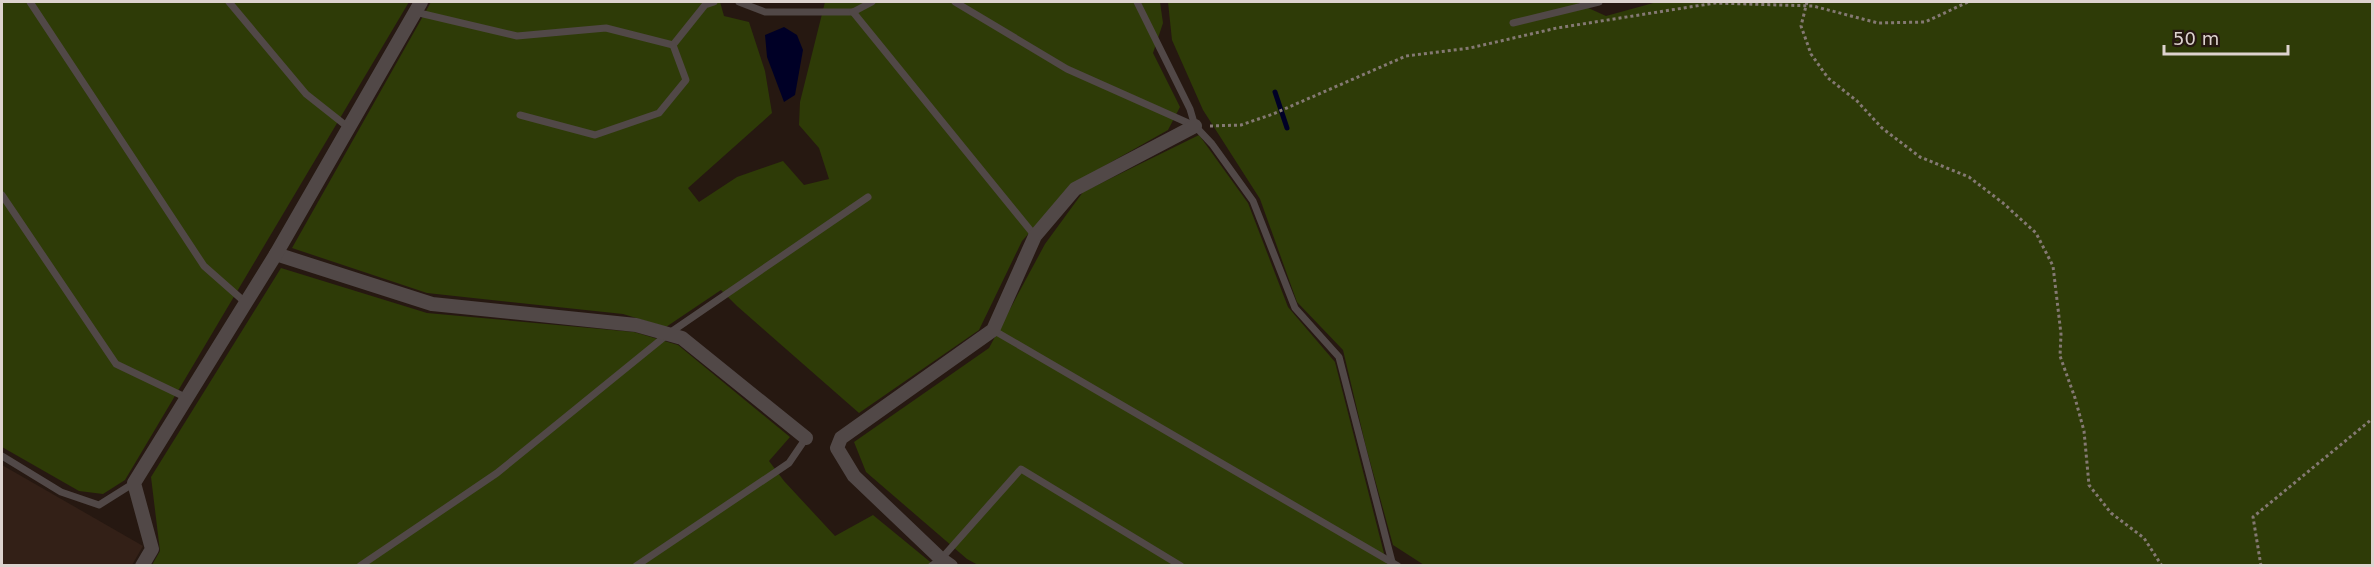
<svg xmlns="http://www.w3.org/2000/svg" width="2374" height="567" viewBox="0 0 2374 567" font-family="'DejaVu Sans',sans-serif">
	<style>
		.built { fill: #332017 }
		.green { fill: #2e3b07 }
		.water { fill: #000026 }
		.lines { fill: none; stroke-linecap: round; stroke-linejoin: round }
		.stream { stroke: #000026; stroke-width: 5 }
		.path { stroke: #847973; stroke-width: 3; stroke-dasharray: 3 3; stroke-linecap: butt }
		.lane { stroke: #514847; stroke-width: 7 }
		.street { stroke: #514847; stroke-width: 14 }
	</style>
	<rect width="100%" height="100%" fill="#261811"/>
	<!-- built -->
	<path class="built" d="M2 465 143 546 132 565H2Z"/>
	<!-- green -->
	<g class="green">
		<path d="M2 2H409L125 480 103 494 79 491 2 447Z"/>
		<path d="M431 2H720L724 16 749 22 765 71 772 113 688 188 699 202 737 177 783 161 804 185 829 179 819 148 799 125 800 102 825 2H1160L1163 23 1153 53 1180 107 1168 130 1074 183 1022 241 979 330 859 413 737 306 721 290 666 327 623 314 427 293 292 248Z"/>
		<path d="M1168 2H1575L1606 16 1657 2H2372V565H1424L1393 545 1366 447 1343 350 1297 302 1260 199 1203 110 1172 40Z"/>
		<path d="M1199 135 1248 203 1288 307 1335 362 1387 565H978L967 559 866 472 854 442 989 348 1045 244 1083 192Z"/>
		<path d="M281 268 427 313 634 332 678 345 790 437 769 461 784 481 835 536 873 515 934 565H152L160 551 151 477Z"/>
	</g>
	<!-- water -->
	<path class="water" d="M784 27 797 35 803 50 795 95 784 102 767 57 765 35Z"/>
	<g class="lines">
		<!-- stream -->
		<path class="stream" d="M1275 92 1287 128"/>
		<!-- path -->
		<g class="path">
			<path d="M1807 2 1801 26 1811 54 1828 78 1857 101 1882 128 1920 157 1969 177 2003 203 2036 233 2053 266 2061 334 2060 356 2075 398 2084 431 2089 485 2111 513 2144 538 2162 566"/>
			<path d="M1210 126 1241 125 1273 114 1406 56 1470 48 1557 28 1715 3 1813 6 1878 23 1925 22 1968 2"/>
			<path d="M2261 566 2253 517 2372 419"/>
		</g>
		<!-- lane -->
		<g class="lane">
			<path d="M30 2 204 266 246 303"/>
			<path d="M229 2 306 94 349 128"/>
			<path d="M739 2 765 12H853L872 2"/>
			<path d="M955 2 1067 69 1195 126 1212 144 1253 201 1295 308 1339 357 1392 562"/>
			<path d="M1137 2 1190 109 1195 126"/>
			<path d="M415 12 517 36 606 28 673 45 705 5 714 2"/>
			<path d="M853 12 1035 236"/>
			<path d="M1513 23 1599 2"/>
			<path d="M520 115 595 135 659 113 686 80 673 45"/>
			<path d="M2 195 116 364 187 398"/>
			<path d="M993 330 1398 566"/>
			<path d="M2 456 61 492 99 505 134 483"/>
			<path d="M360 566 497 473 668 334 868 197"/>
			<path d="M636 566 789 463 806 438"/>
			<path d="M931 566 941 559 1021 469 1181 566"/>
		</g>
		<!-- street -->
		<g class="street">
			<path d="M276 254 432 304 636 325 682 338 806 438"/>
			<path d="M142 566 152 549 134 483 276 254 421 2"/>
			<path d="M951 566 941 559 854 476 837 448 841 438 993 330 1035 236 1075 189 1195 126"/>
		</g>
	</g>
	<!-- border -->
	<rect width="2374" height="567" fill="none" stroke="#ddd3cf" stroke-width="6"/>
	<!-- scale -->
	<path d="M2164 45v9h124v-9" fill="none" stroke="#ddd3cf" stroke-width="3"/>
	<text x="2173" y="45" font-size="18" fill="#ddd3cf" stroke="#261811" stroke-width="4.5" paint-order="stroke">50 m</text>
</svg>
